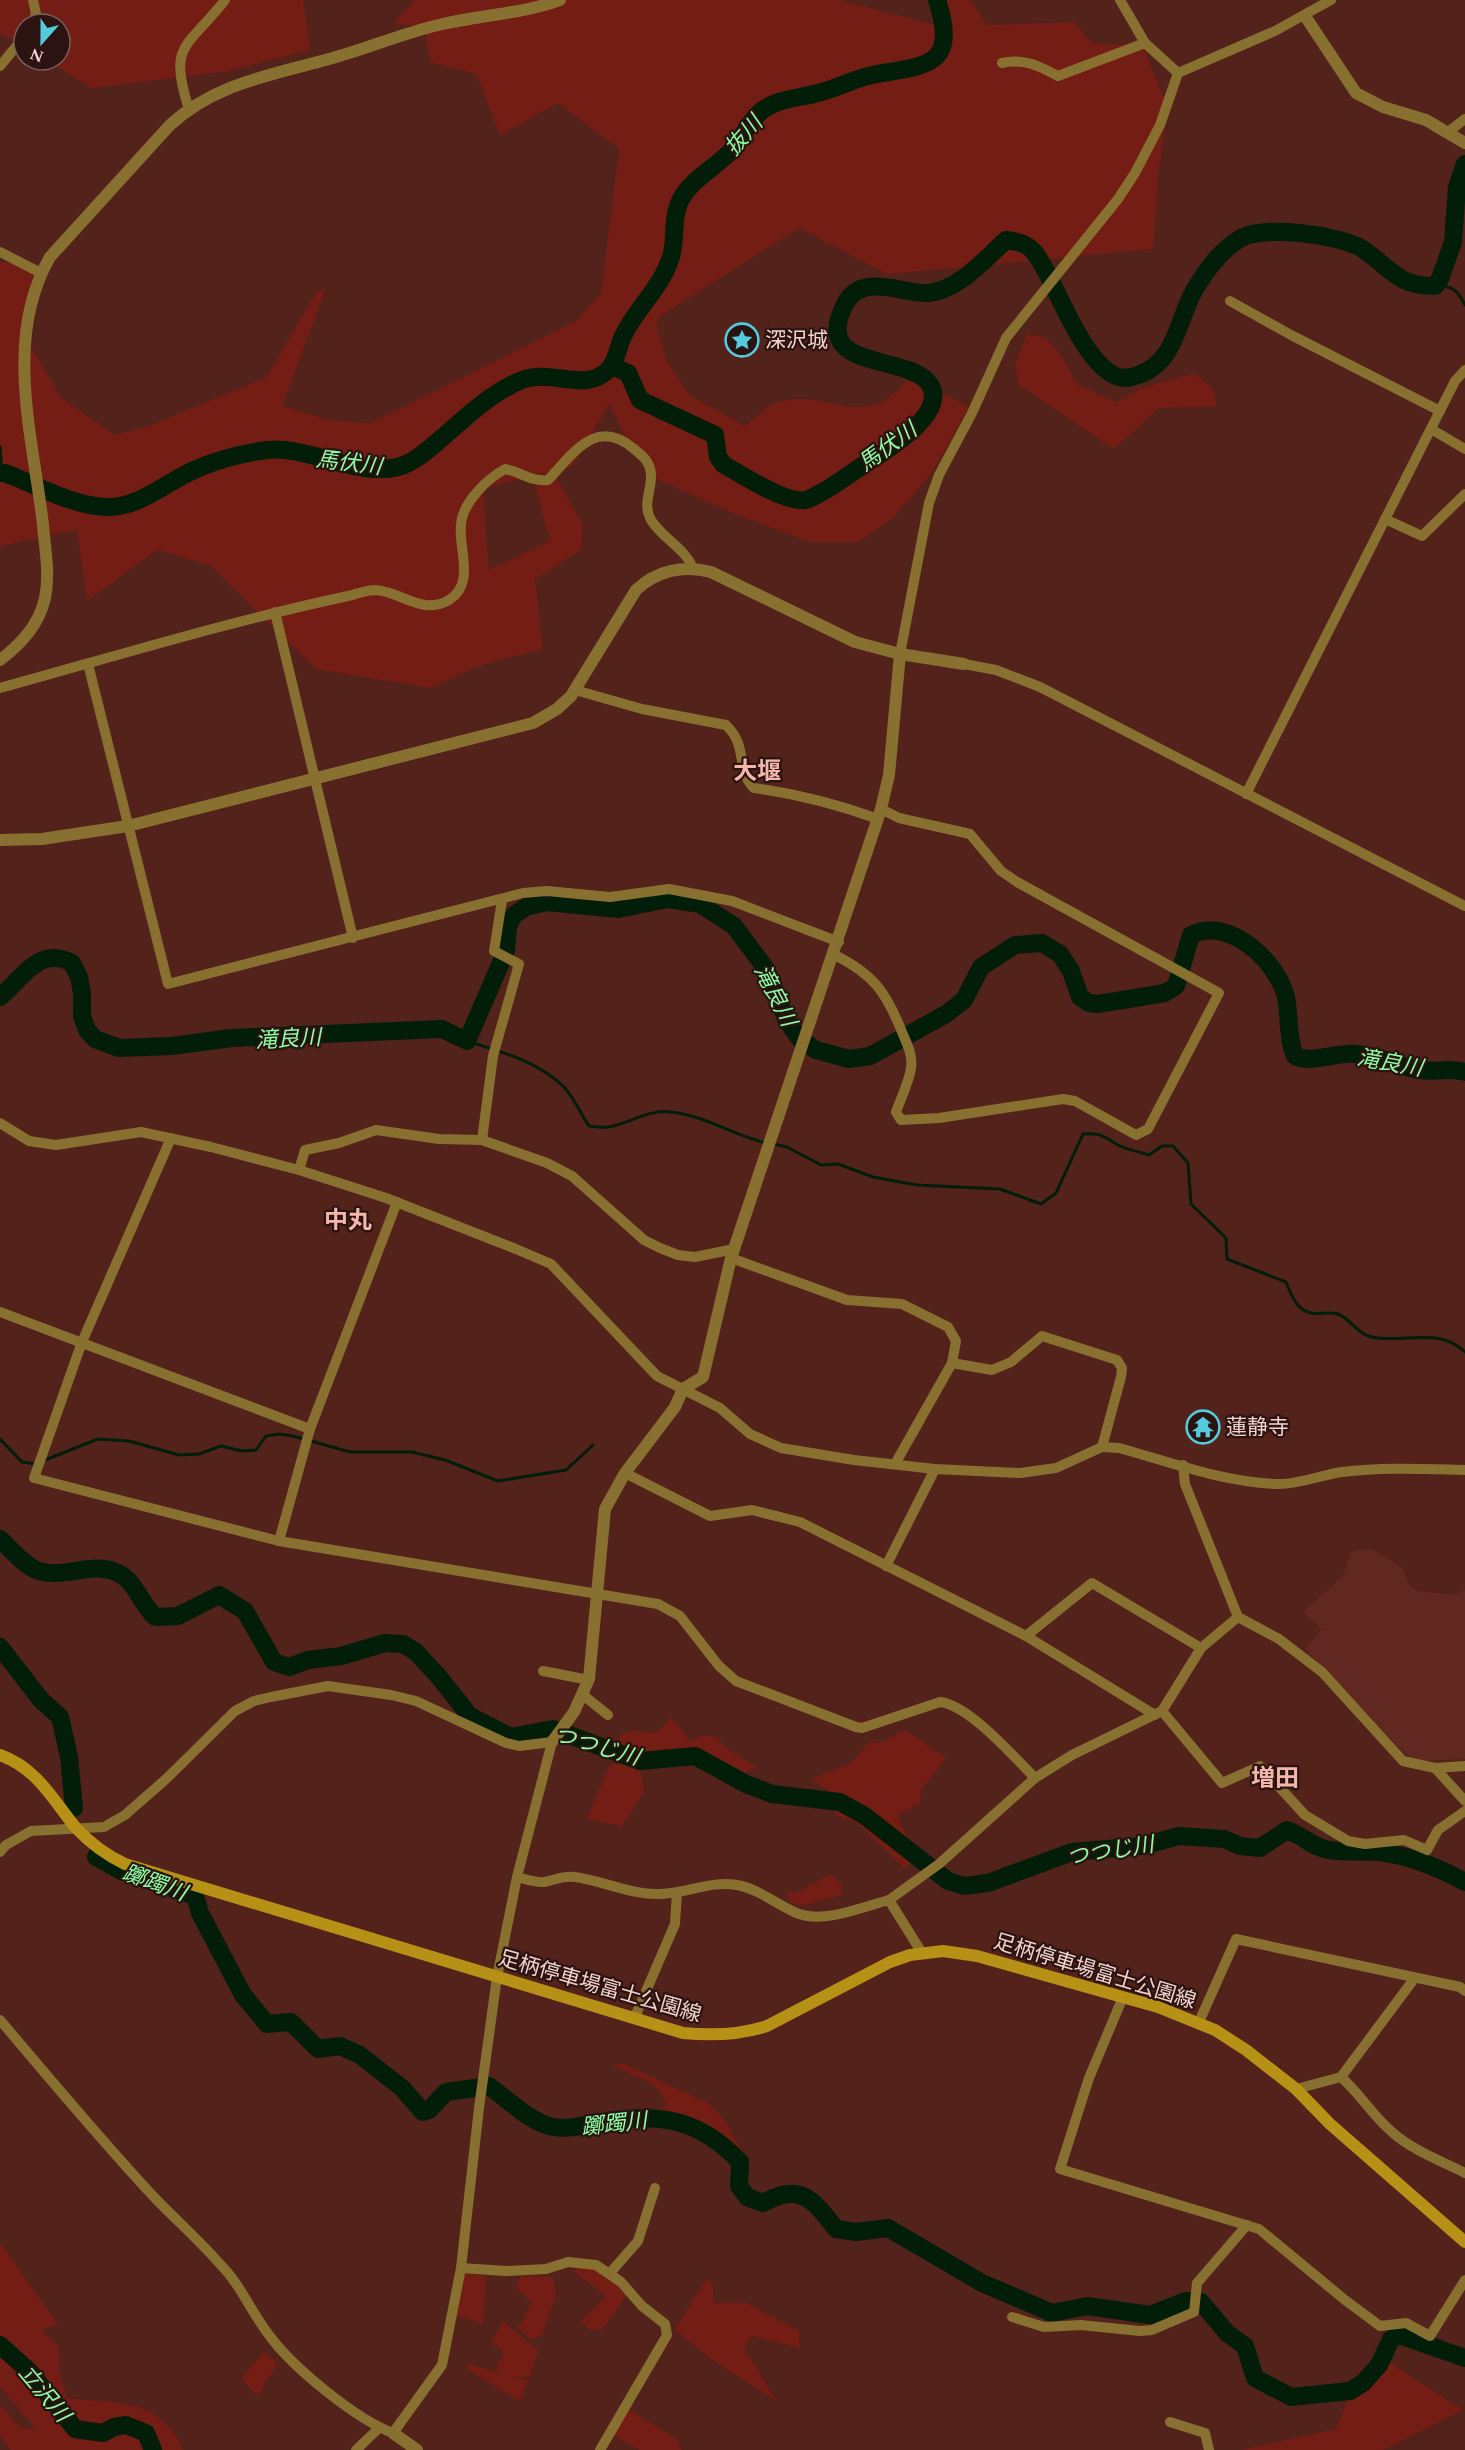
<svg xmlns="http://www.w3.org/2000/svg" width="1465" height="2450" viewBox="0 0 1465 2450" font-family="Spectral,'Noto Sans JP',serif">
	<style>
		.built { fill: #602820 }
		.green { fill: #741d15 }
		.lines { fill: none; stroke-linecap: round; stroke-linejoin: round }
		.stream { stroke: #021e09; stroke-width: 3 }
		.river { stroke: #021e09; stroke-width: 18 }
		.minor { stroke: #877030; stroke-width: 10 }
		.tertiary { stroke: #877030; stroke-width: 12 }
		.secondary { stroke: #b69116; stroke-width: 12 }
		.labels { text-anchor: middle; stroke-width: 4.5; stroke-linejoin: round; paint-order: stroke }
		.poi-label { font-size: 21px; fill: #f3d2cd; stroke: #2a1310; text-anchor: start }
		.street-label { font-size: 21px; fill: #f3d2cd; stroke: #2a1310 }
		.water-label { font-size: 22px; font-style: italic; fill: #89ffa4; stroke: #2a1310 }
		.quarter-label { font-size: 24px; font-weight: bold; fill: #f4b6ab; stroke: #2a1310 }
	</style>
	<rect width="100%" height="100%" fill="#52221b"/>
	<!-- built -->
	<path class="built" d="M1371 1549 1402 1567 1409 1585 1417 1591 1454 1595 1465 1590V1759L1420 1761 1404 1753 1305 1649 1322 1629 1303 1612 1342 1577 1352 1551Z"/>
	<!-- green -->
	<g class="green">
		<path d="M0 0H303L310 50 223 72 92 88 46 60H60V24H24V47L0 33Z"/>
		<path d="M414 0H839L941 26 936 0H971L987 25 1074 22 1093 44 1142 45 1167 105 1158 178 1153 249 887 274 799 228 659 317 656 323 666 359 689 395 745 426C754 419 767 405 778 402 831 387 863 434 906 381L930 387 969 407 931 474 893 518 858 542H810L725 510 657 479 629 444 609 404 573 466 483 488 489 570 550 541 534 481 556 477 583 525 581 550 535 579 543 649 475 667 431 688 316 669 211 566 157 550 87 601 77 530 0 546V262L38 266 24 334 61 398 115 435 149 426 267 377 316 292 326 288 282 406 329 420 371 423 576 321 601 293 619 149 558 103 500 135 476 74 430 62 424 26 393 24Z"/>
		<path d="M1027 334 1046 338 1061 355 1077 384 1116 402 1143 388 1195 373 1214 390 1217 406 1159 408 1114 449 1019 385 1015 365Z"/>
		<path d="M671 1717 690 1741C717 1730 712 1736 732 1752 740 1758 750 1762 758 1767L742 1774 680 1759 644 1763 614 1746C624 1725 636 1732 656 1733Z"/>
		<path d="M905 1730 946 1758 921 1790 920 1803 897 1815 908 1838 927 1853 904 1868 857 1823 836 1815 827 1789 812 1779 852 1762 869 1742 880 1743Z"/>
		<path d="M611 1763 640 1767 644 1792 622 1826 586 1819Z"/>
		<path d="M831 1874 842 1884 841 1895 801 1906 789 1902 786 1892 796 1893Z"/>
		<path d="M624 2064 710 2104 726 2122 752 2169 662 2112 666 2102 653 2084 612 2065Z"/>
		<path d="M0 2243 58 2324 41 2330 59 2347V2370L67 2398C116 2404 160 2396 183 2450H10L0 2435V2405L21 2428 36 2429 0 2387Z"/>
		<path d="M586 2263 628 2293 602 2330H590L581 2321 606 2296 573 2271Z"/>
		<path d="M463 2273 486 2276 483 2324 455 2315Z"/>
		<path d="M520 2276 553 2277 556 2296 542 2335 531 2340 518 2328 532 2302 516 2288Z"/>
		<path d="M707 2278 713 2286V2303H746L799 2331 800 2348 753 2336 744 2347 776 2401 711 2359 675 2330Z"/>
		<path d="M503 2321 538 2351 530 2376 514 2379 528 2380 519 2401 466 2368 470 2364 501 2373 496 2369 504 2352 491 2343Z"/>
		<path d="M264 2352 277 2362C273 2374 265 2379 262 2391L255 2395 242 2378Z"/>
		<path d="M1382 2358 1463 2410 1383 2450H1241L1336 2429 1359 2372Z"/>
		<path d="M627 2408 677 2439 681 2450H640L611 2434Z"/>
	</g>
	<g class="lines">
		<!-- stream -->
		<g class="stream">
			<path d="M1435 286C1453 286 1457 289 1465 305"/>
			<path d="M0 447 2 473"/>
			<path d="M467 1041C501 1052 538 1061 564 1087 574 1098 581 1114 589 1126 595 1127 602 1128 608 1127 629 1124 648 1109 670 1112 704 1115 733 1135 766 1143"/>
			<path d="M773 1144 787 1147 821 1165 838 1164 873 1177 917 1185 1000 1189 1041 1204 1056 1193 1083 1134C1103 1132 1104 1138 1120 1146 1129 1150 1140 1152 1149 1155L1162 1146H1173L1188 1163 1191 1204 1226 1238 1227 1259 1286 1282C1291 1294 1296 1310 1311 1313 1319 1315 1328 1311 1338 1314 1351 1319 1357 1334 1372 1337 1404 1344 1438 1326 1465 1352"/>
			<path d="M0 1439 22 1462 36 1464"/>
			<path d="M45 1460 98 1439 129 1441 179 1455 199 1454 221 1446 242 1451 256 1450 266 1436 279 1434 293 1436 350 1452H412L445 1460 498 1481 566 1470 593 1445"/>
		</g>
		<!-- river -->
		<g class="river">
			<path d="M612 366 628 373 640 400 715 435 718 457 723 464C740 474 791 507 809 499 827 491 843 479 859 468 878 455 956 412 927 381 901 354 811 370 845 304 862 271 904 295 929 293 960 289 984 260 1006 240 1014 241 1021 242 1027 246 1038 253 1042 265 1048 275 1062 302 1087 364 1116 376 1123 379 1131 378 1138 375 1179 361 1177 315 1198 284 1208 267 1224 248 1241 238 1265 225 1338 235 1361 248 1389 266 1397 287 1435 286L1440 279 1453 242 1457 187 1465 164"/>
			<path d="M0 473H5C37 485 74 507 108 507 137 507 161 487 186 474 209 462 241 453 267 450 309 445 363 481 404 465 419 459 431 447 443 437 467 416 492 392 522 380 552 368 586 394 609 369 617 360 618 347 623 336 637 306 664 286 672 253 676 235 672 216 681 199 692 179 713 169 729 153 740 142 747 125 758 114 774 99 794 99 814 94 834 90 853 79 872 75 926 65 959 68 937 0"/>
			<path d="M0 997C22 979 39 945 72 963L79 977 82 993V1016L87 1030 95 1039 119 1048 172 1046 231 1038 442 1029 467 1041 506 951 508 926 514 915 526 907 546 902 618 909 668 899 700 904 734 926 766 969 787 1021 800 1039 816 1050 849 1059 870 1056 946 1014 964 1000 981 967 1015 945 1042 943 1060 954 1071 971 1080 997 1089 1003 1098 1004 1165 993 1176 986 1191 935C1229 916 1277 961 1286 997 1290 1017 1287 1037 1295 1056 1312 1064 1335 1052 1355 1054 1376 1055 1398 1065 1418 1070 1434 1073 1449 1067 1465 1072"/>
			<path d="M0 1539C11 1549 24 1566 39 1571 68 1580 102 1555 128 1580 138 1591 144 1606 155 1617L178 1616 219 1595 245 1611 274 1662 289 1667 308 1660 341 1656 385 1643 403 1644 416 1652 439 1677 470 1716 511 1737 553 1729 640 1761 695 1756 746 1784 772 1794 840 1802 865 1816 948 1881 964 1886 988 1883 1072 1852 1142 1846 1179 1836 1224 1839 1240 1846 1260 1848 1287 1830C1302 1835 1314 1848 1329 1850 1348 1853 1367 1850 1386 1853 1413 1857 1441 1869 1465 1882"/>
			<path d="M0 1647 41 1700 60 1717 69 1757 74 1808"/>
			<path d="M96 1857 121 1871 195 1896 200 1913 243 1995 267 2024 291 2022 318 2049 340 2046 360 2055 402 2088 423 2112 429 2110 446 2092 489 2086C507 2099 526 2118 546 2125 562 2131 581 2126 597 2123 656 2112 698 2117 740 2162L739 2186 747 2197 763 2203C800 2182 813 2199 836 2229L856 2232 888 2228 982 2283 1052 2313 1087 2306 1150 2315 1186 2301 1201 2302 1227 2333 1245 2346 1255 2378 1291 2397 1350 2391 1363 2383 1379 2365 1391 2339 1399 2335 1465 2358"/>
			<path d="M0 2345 30 2372 75 2429 103 2433 114 2427 126 2425 146 2433 153 2450"/>
		</g>
		<!-- minor -->
		<g class="minor">
			<path d="M1120 0 1145 43 1178 73"/>
			<path d="M32 24 36 14 33 0"/>
			<path d="M1002 63C1024 58 1039 66 1058 76L1145 43"/>
			<path d="M0 66 24 37"/>
			<path d="M189 109C167 43 188 48 225 0"/>
			<path d="M1448 132 1465 119"/>
			<path d="M0 252 41 273"/>
			<path d="M1230 301 1291 335 1440 411"/>
			<path d="M1431 429 1465 449"/>
			<path d="M1385 519 1422 536 1465 494"/>
			<path d="M275 612 353 938"/>
			<path d="M900 654 929 503 939 475 972 413 1006 338 1118 199 1135 173 1160 125 1178 73 1275 31 1331 0"/>
			<path d="M88 664 168 984 523 893 547 891 610 897 669 889 732 901 839 942"/>
			<path d="M964 664 996 670 1040 687 1465 906"/>
			<path d="M0 688C116 656 231 621 348 596 356 594 367 590 375 590 401 591 422 616 449 600 476 583 458 549 461 524 463 502 487 479 505 469 521 472 531 482 548 480 573 454 596 416 634 449 643 456 650 462 651 474 652 490 642 504 651 520 663 539 684 547 693 568"/>
			<path d="M575 690 642 709 726 725C749 747 735 770 754 788 798 794 837 804 878 819"/>
			<path d="M1246 794 1455 381 1465 370"/>
			<path d="M835 955C874 975 886 992 902 1032 907 1044 913 1055 911 1068 909 1082 901 1098 896 1112L901 1120 939 1118 1063 1099 1075 1101 1136 1135 1148 1129 1219 993 1017 882 1001 871 970 834 899 818 881 809"/>
			<path d="M0 1123 29 1141 56 1145 141 1132 211 1147 299 1170 386 1198 516 1249 551 1264 657 1376 720 1408 750 1434 781 1448 854 1460 935 1469 1020 1473 1056 1468 1102 1447 1119 1448C1170 1462 1225 1483 1279 1484 1300 1484 1321 1475 1342 1472 1383 1467 1424 1469 1465 1470"/>
			<path d="M171 1138 82 1342 34 1478 279 1541 658 1604 680 1616 719 1666 736 1681 856 1727 862 1728 940 1702C969 1705 1014 1757 1035 1778"/>
			<path d="M482 1140 493 1056 519 964 494 951 502 900"/>
			<path d="M299 1170 305 1150 339 1143 376 1130 439 1139 482 1140 547 1163 572 1176 644 1240 660 1248 678 1255 695 1257 734 1249"/>
			<path d="M731 1258 847 1300 902 1304 948 1327 956 1341 952 1363"/>
			<path d="M0 1312 310 1429"/>
			<path d="M895 1464 952 1363 992 1370 1011 1362 1042 1336 1117 1360 1122 1368 1121 1377 1102 1447"/>
			<path d="M1183 1465 1185 1484 1238 1617 1279 1639 1322 1672 1403 1761 1435 1768 1465 1766"/>
			<path d="M625 1473 710 1516 752 1510 800 1522 1026 1636 1155 1715"/>
			<path d="M279 1541 310 1429 397 1202"/>
			<path d="M886 1566 935 1469"/>
			<path d="M1026 1636 1092 1583 1201 1648"/>
			<path d="M543 1671 589 1680"/>
			<path d="M583 1695 608 1715"/>
			<path d="M1162 1711 1222 1783 1260 1766 1305 1815 1348 1841 1365 1844 1404 1840 1427 1850 1438 1830 1465 1811"/>
			<path d="M1435 1768 1465 1801"/>
			<path d="M0 1852 6 1845 31 1831 104 1827 125 1815 166 1779 235 1711 254 1701 271 1697 328 1686 391 1695 416 1701 506 1743 519 1746 552 1742 517 1877 497 1977 479 2108 461 2268 442 2365 393 2433C357 2420 292 2367 269 2335 251 2312 241 2285 220 2264 199 2240 175 2219 153 2196 100 2139 50 2079 0 2020"/>
			<path d="M517 1877C525 1879 536 1883 544 1882 556 1880 563 1875 575 1877 604 1881 631 1895 660 1894 686 1894 711 1880 737 1885 760 1889 778 1906 799 1914 826 1923 862 1907 889 1900"/>
			<path d="M922 1953 889 1900 939 1864 1035 1778 1072 1755 1162 1711 1201 1648 1238 1617"/>
			<path d="M1123 1997 1089 2078 1060 2169 1259 2229 1345 2300 1380 2326 1406 2323 1430 2336 1465 2280"/>
			<path d="M634 2019 675 1924 677 1892"/>
			<path d="M1199 2022 1236 1939 1460 1987 1465 1991"/>
			<path d="M1341 2077 1414 1979"/>
			<path d="M1296 2089 1341 2077C1361 2095 1373 2116 1392 2132 1412 2150 1441 2161 1465 2173"/>
			<path d="M461 2268 506 2271 546 2269 568 2262 596 2265 621 2282 642 2306 665 2324 667 2335 600 2450"/>
			<path d="M610 2273 638 2241 655 2188"/>
			<path d="M1012 2317 1044 2327 1081 2325 1140 2331 1152 2330 1194 2312 1197 2283 1247 2225"/>
			<path d="M1170 2422 1205 2433 1209 2450"/>
			<path d="M356 2450 379 2428"/>
		</g>
		<!-- tertiary -->
		<g class="tertiary">
			<path d="M1305 16 1356 93 1383 107 1426 120 1465 143"/>
			<path d="M0 660C21 644 39 625 45 598 50 574 45 549 43 525 33 437 3 338 50 257L170 125C216 83 272 75 329 59 367 49 405 32 443 24 477 16 530 12 560 0"/>
			<path d="M0 840 42 839 128 826 533 723 557 709 571 696 636 590C657 570 684 565 711 572L855 642 900 654 964 664"/>
			<path d="M552 1742 574 1712 589 1679 605 1509 625 1473 675 1407 683 1389 703 1377 731 1258 881 809 889 775 900 654"/>
			<path d="M393 2433 417 2450"/>
		</g>
		<!-- secondary -->
		<path class="secondary" d="M0 1755C37 1768 53 1800 76 1828 90 1843 106 1855 125 1864L683 2033C713 2036 739 2035 767 2026L890 1962 910 1955 943 1951 977 1956 1158 2007 1215 2030 1246 2050 1296 2089 1330 2124 1465 2242"/>
	</g>
	<!-- icons -->
	<defs>
		<symbol id="sight-ring" viewBox="-11 -11 22 22"><circle r="9.5" fill="#2a1310" stroke="#54cadd" stroke-width="1.5"/><path d="M0-6L1.8-2.2L6-1.7L2.9 1.2L3.7 5.4L0 3.3L-3.7 5.4L-2.9 1.2L-6-1.7L-1.8-2.2Z" fill="#54cadd"/></symbol>
		<symbol id="temple-ring" viewBox="-11 -11 22 22"><circle r="9.5" fill="#2a1310" stroke="#54cadd" stroke-width="1.5"/><path d="M0-6L5-2H3V0L6.5 2.5H4V6H1.5V3h-3V6H-4V2.5H-6.5L-3 0V-2H-5Z" fill="#54cadd"/></symbol>
	</defs>
	<g fill-rule="evenodd">
		<use href="#sight-ring" x="723" y="321" width="38" height="38"/>
		<use href="#temple-ring" x="1184" y="1408" width="38" height="38"/>
	</g>
	<g class="labels">
		<!-- poi labels -->
		<g class="poi-label">
			<text x="765" y="347">深沢城</text>
			<text x="1226" y="1434">蓮静寺</text>
		</g>
		<!-- street labels -->
		<g class="street-label">
			<text transform="translate(1095 1971) rotate(17)" y="7">足柄停車場富士公園線</text>
			<text transform="translate(600 1986) rotate(16)" y="7">足柄停車場富士公園線</text>
		</g>
		<!-- water labels -->
		<g class="water-label">
			<text transform="translate(743 135) rotate(-49)" y="8">抜川</text>
			<text transform="translate(887 446) rotate(-36)" y="8">馬伏川</text>
			<text transform="translate(349 462) rotate(7)" y="8">馬伏川</text>
			<text transform="translate(776 995) rotate(63)" y="8">滝良川</text>
			<text transform="translate(288 1038) rotate(-3)" y="8">滝良川</text>
			<text transform="translate(1390 1062) rotate(10)" y="8">滝良川</text>
			<text transform="translate(597 1745) rotate(16)" y="8">つつじ川</text>
			<text transform="translate(1110 1850) rotate(-9)" y="8">つつじ川</text>
			<text transform="translate(155 1882) rotate(20)" y="8">躑躅川</text>
			<text transform="translate(614 2123) rotate(-6)" y="8">躑躅川</text>
			<text transform="translate(45 2393) rotate(50)" y="8">立沢川</text>
		</g>
		<!-- quarter labels -->
		<g class="quarter-label">
			<text x="757" y="779">大堰</text>
			<text x="348" y="1228">中丸</text>
			<text x="1275" y="1786">増田</text>
		</g>
	</g>
	<!-- north arrow -->
	<g transform="translate(42 42) rotate(201)"><circle r="28" fill="#2a1310" stroke="#7a5f5c" stroke-width="1.5"/>
	<path d="M0-4.5L10 22L0 15L-10 22Z" fill="#54cadd"/>
	<text y="-9" font-size="16" font-weight="bold" text-anchor="middle" fill="#f3d2cd">N</text>
	</g>
</svg>
